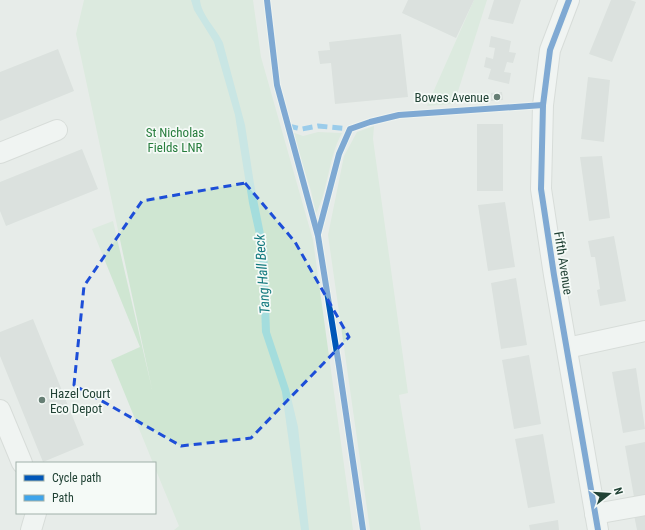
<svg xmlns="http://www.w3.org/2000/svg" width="645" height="530" viewBox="0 0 645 530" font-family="'Roboto Condensed',sans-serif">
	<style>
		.green { fill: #cfe6d2 }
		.water { fill: #a4dddd }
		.building { fill: #ccd3d0 }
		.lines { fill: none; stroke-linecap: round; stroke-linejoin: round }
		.minor-casing { stroke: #c4c9c6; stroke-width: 22 }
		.minor { stroke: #fbfcfc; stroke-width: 20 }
		.quiet { stroke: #3ea4eb; stroke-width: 5; stroke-dasharray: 10 5; stroke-linecap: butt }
		.cycleway-casing { stroke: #f5faf7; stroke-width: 8 }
		.cycleway { stroke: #0057b8; stroke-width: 6 }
		.marked { fill: none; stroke: #1d4ed8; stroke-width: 3; stroke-dasharray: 8 5; stroke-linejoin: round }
		.poi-dot { fill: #667e74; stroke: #f5faf7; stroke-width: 1.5 }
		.labels { text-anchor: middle; stroke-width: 3.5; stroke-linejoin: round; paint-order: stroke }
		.poi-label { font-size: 13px; fill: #214235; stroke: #f5faf7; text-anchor: end }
		.park-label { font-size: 13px; fill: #277d3d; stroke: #f5faf7 }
		.street-label { font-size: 13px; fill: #214235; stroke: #f5faf7 }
		.water-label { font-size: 14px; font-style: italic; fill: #147a7f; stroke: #f5faf7 }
	</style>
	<rect width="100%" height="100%" fill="#e7ece9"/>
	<!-- green -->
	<g class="green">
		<path d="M84 0H253L261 57 313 240 353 530H174L179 526 155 468V463H153L111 360 140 347 92 229 113 221 152 389 76 34Z"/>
		<path d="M474 0H487L454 104 427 106Z"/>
		<path d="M374 126 373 139 408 393 399 395 421 530H370L328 235 344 156 357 132Z"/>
		<path d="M318 132 342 133C328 158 329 188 316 214L311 191 292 132 303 136Z"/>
	</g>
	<!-- water -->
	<path class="water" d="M191 0H200C201 15 217 29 223 43L245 125 254 184 267 249 270 332 289 389 298 427 309 530H301L282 392 262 332 259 248 249 203 235 115 214 42 194 10Z"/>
	<!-- building -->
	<g class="building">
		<path d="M408 0H474L456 38 402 13Z"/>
		<path d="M494 0H521L513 24 488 19Z"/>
		<path d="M611 0H630L636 2 612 62 589 54Z"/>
		<path d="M401 34 408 97 335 104 331 63 320 64 318 51 330 50 329 42Z"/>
		<path d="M491 36 511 41 509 52 516 53 513 63 507 62 504 72 511 73 509 84 488 79 491 69 484 67 486 57 493 59 495 48 489 47Z"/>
		<path d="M58 49 74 91 0 121V72Z"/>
		<path d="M588 77 610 80 604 142 581 139Z"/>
		<path d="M502 92 503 100 491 101V93Z"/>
		<rect x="477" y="124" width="26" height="67"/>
		<path d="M82 149 98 189 6 226 0 211V182Z"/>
		<path d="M602 156 610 218 589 221 580 157Z"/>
		<path d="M505 202 515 267 488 271 478 205Z"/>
		<path d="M614 236 626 301 600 306 597 290 600 289 595 257H591L588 241Z"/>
		<path d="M516 278 527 345 501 349 491 283Z"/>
		<path d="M33 319 84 445 43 462 0 356V332Z"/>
		<path d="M529 355 541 424 514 429 502 360Z"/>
		<path d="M636 368 645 429 623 433 612 372Z"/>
		<path d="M543 434 555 503 528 508 515 439Z"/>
		<path d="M645 442V496L634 497 625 446Z"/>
		<path d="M645 513V530H637L634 515Z"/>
		<path d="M558 520 559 530H530L529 525Z"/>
	</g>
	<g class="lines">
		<defs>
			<g id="minor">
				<path d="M569 0 550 50 543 105 541 189 554 275 598 530"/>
				<path d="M0 153 57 130"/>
				<path d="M567 348 645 331"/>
				<path d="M0 410 22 463"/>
				<path d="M595 514 645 505"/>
				<path d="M31 530 36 513"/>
			</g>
		</defs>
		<!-- minor casing -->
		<use href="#minor" class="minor-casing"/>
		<!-- minor -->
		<use href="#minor" class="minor"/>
		<!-- quiet -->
		<path class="quiet" d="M288 126 302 129 318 126 350 129"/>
		<defs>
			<g id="cycleway">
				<path d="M267 0 277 85 318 236 339 366 363 530"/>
				<path d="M569 0 550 50 543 105 541 189 554 275 598 530"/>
				<path d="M318 234 339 154 350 129 370 122 399 115 543 105"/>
			</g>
		</defs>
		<!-- cycleway casing -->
		<use href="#cycleway" class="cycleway-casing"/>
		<!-- cycleway -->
		<use href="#cycleway" class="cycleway"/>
	</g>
	<!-- marked area -->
	<path d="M0 0H645V530H0ZM245 183 295 242 349 337 251 438 181 446 74 385 84 286 142 201Z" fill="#e7ece9" fill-opacity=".55" fill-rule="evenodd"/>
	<path class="marked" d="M245 183 295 242 349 337 251 438 181 446 74 385 84 286 142 201Z"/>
	<!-- markers -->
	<g class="poi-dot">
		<circle cx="497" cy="97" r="4"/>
		<circle cx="42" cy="400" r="4"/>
	</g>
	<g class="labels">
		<!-- poi labels -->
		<g class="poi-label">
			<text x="489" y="102">Bowes Avenue</text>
			<text x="50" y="398" text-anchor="start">Hazel Court<tspan x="50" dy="15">Eco Depot</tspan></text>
		</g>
		<!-- park labels -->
		<g class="park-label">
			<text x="175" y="137">St Nicholas<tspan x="175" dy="15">Fields LNR</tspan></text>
		</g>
		<!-- street labels -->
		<g class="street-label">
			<text transform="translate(564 263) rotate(81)" y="5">Fifth Avenue</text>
		</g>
		<!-- water labels -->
		<g class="water-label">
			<text transform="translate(262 274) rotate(-94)" y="5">Tang Hall Beck</text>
		</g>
	</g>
	<!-- legend -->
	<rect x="16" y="462" width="140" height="52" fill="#f5faf7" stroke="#a0b0a9"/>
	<rect x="24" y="475" width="20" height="6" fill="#0057b8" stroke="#a0b0a9"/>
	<text x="52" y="482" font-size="12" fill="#214235">Cycle path</text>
	<rect x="24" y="495" width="20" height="6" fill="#3ea4eb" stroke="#a0b0a9"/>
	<text x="52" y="502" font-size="12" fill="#214235">Path</text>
	<!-- north arrow -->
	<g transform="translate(609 494) rotate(73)" stroke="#f5faf7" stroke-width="3" paint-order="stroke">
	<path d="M0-3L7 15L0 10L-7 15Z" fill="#214235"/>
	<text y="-6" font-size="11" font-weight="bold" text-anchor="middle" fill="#214235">N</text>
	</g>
</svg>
